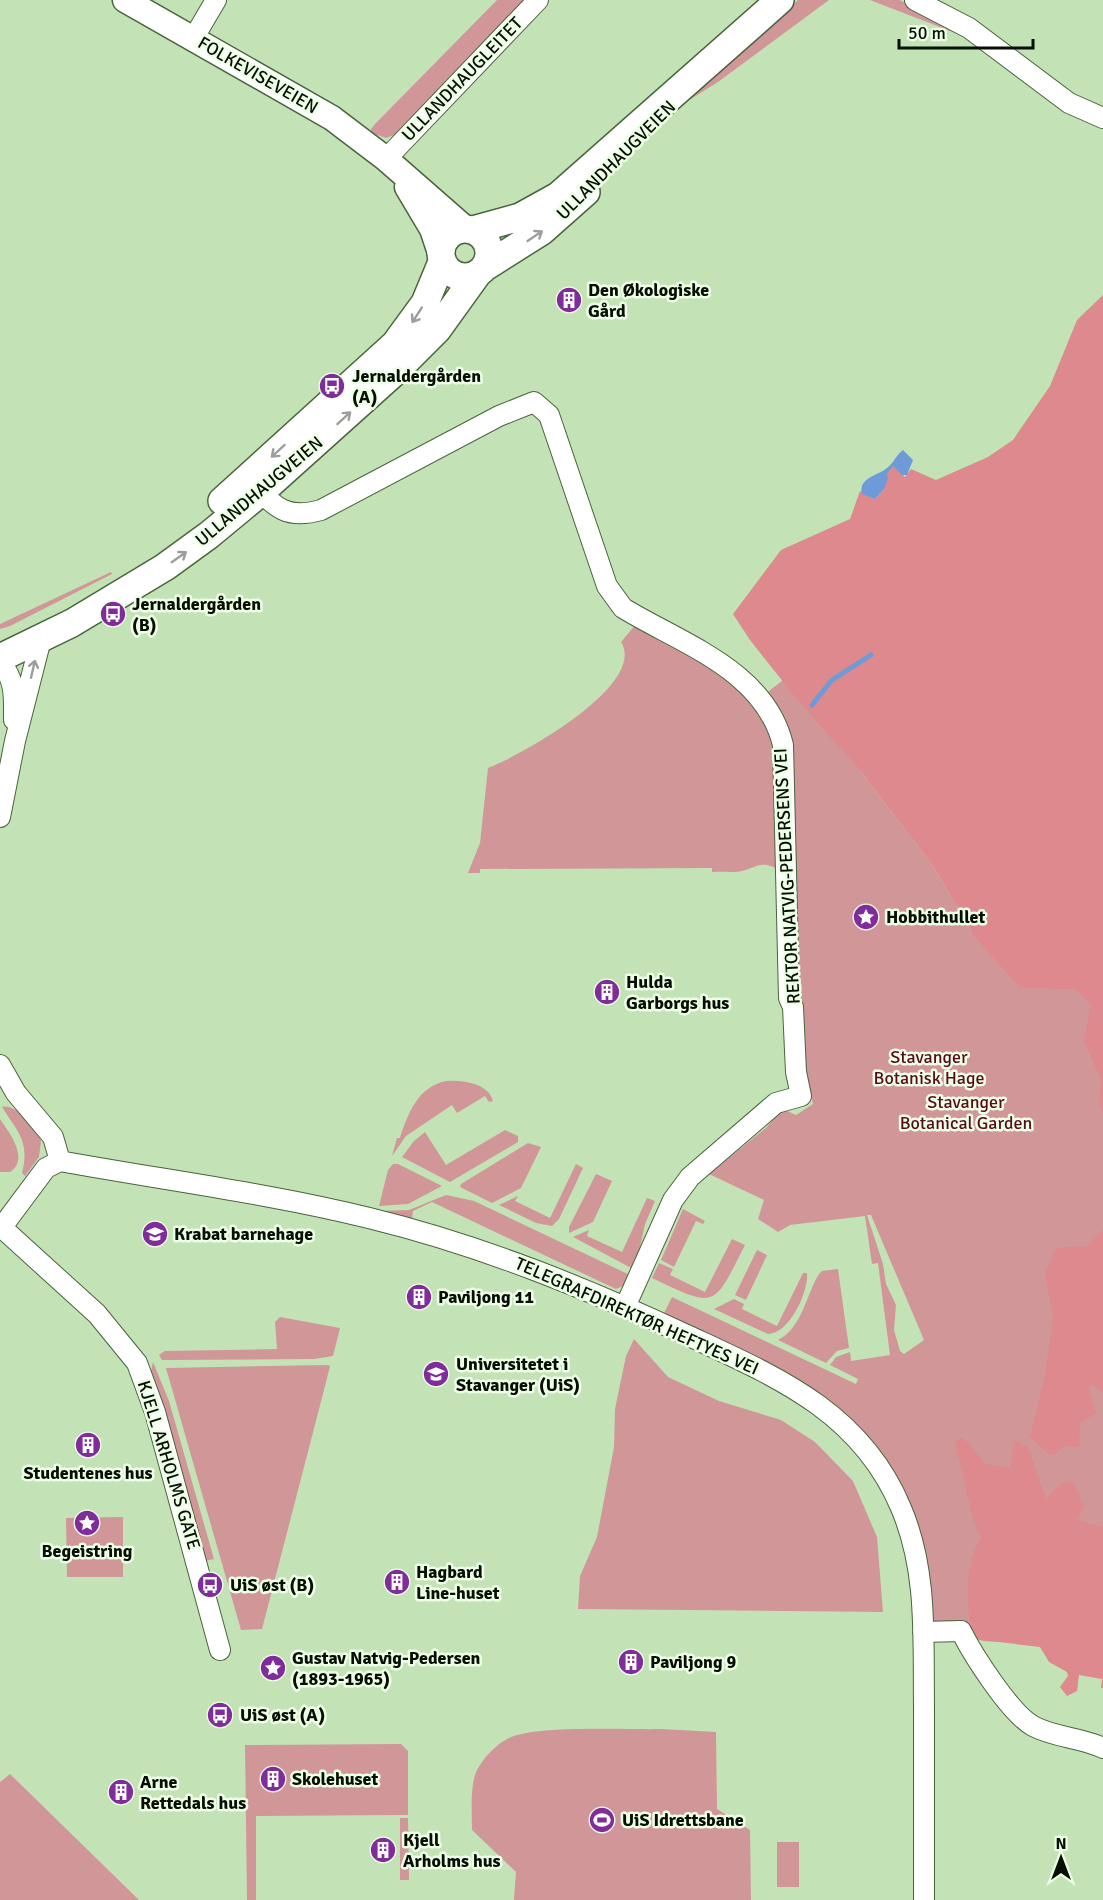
<svg xmlns="http://www.w3.org/2000/svg" width="1103" height="1900" font-family="Signika,sans-serif">
<style>
.green{fill:#d19698;fill-rule:evenodd}
.forest{fill:#dd898d}
.water{fill:#6e9bd8}
.lines{fill:none;stroke-linecap:round;stroke-linejoin:round}
.stream{stroke:#6e9bd8;stroke-width:5}
.minor-casing{stroke:#48643c;stroke-width:22}
.tertiary-casing{stroke:#48643c;stroke-width:27}
.secondary-casing{stroke:#48643c;stroke-width:30}
.minor{stroke:#fff;stroke-width:20}
.tertiary{stroke:#fff;stroke-width:24}
.secondary{stroke:#fff;stroke-width:27}
.oneway{stroke:#9b9f9a}
.labels{text-anchor:middle;dominant-baseline:central;stroke-width:5;stroke-linejoin:round;paint-order:stroke}
.street-label{font-size:18px;fill:#060f02;stroke:#eeffe8}
.poi-label{font-size:18px;font-weight:bold;fill:#060f02;stroke:#eeffe8;text-anchor:start}
.park-label{font-size:18px;fill:#570b1a;stroke:#eeffe8}
</style>
<rect width="100%" height="100%" fill="#c3e3b6"/>
<path class="green" d="M497 0H528L397 134 386 138 372 133 371 129 375 124Z
M798 0H829L718 82 678 107Z
M870 0H900L965 36 958 34Z
M111 572 112 574 10 626 0 629V624Z
M637 623 764 695 783 680 862 773 933 866 972 933 1103 973V1647L983 1641 934 1623C926 1598 930 1568 923 1542 884 1404 780 1371 663 1315L672 1297 856 1384 858 1379 830 1365 836 1357 850 1352 851 1361 890 1355 878 1263 872 1264 865 1216 790 1225 778 1232 758 1219 764 1200 709 1174 766 1128 778 1113 787 1111 796 1115 813 1104 807 1078 801 1002 797 996 779 870C761 860 758 867 742 871 734 873 722 871 712 872V868L480 869V873H468L480 843 488 768C520 756 648 685 621 642ZM867 1215H871L924 1340 904 1354 900 1351 894 1330 896 1305 886 1284 883 1264Z
M446 1081C463 1080 488 1083 493 1101L489 1102 485 1096 457 1113 452 1105 406 1136 392 1156 397 1138H400C408 1113 418 1087 446 1081Z
M2 1107C16 1103 36 1128 41 1141L39 1157 25 1176 22 1173C30 1142 18 1132 2 1107Z
M0 1119C9 1132 30 1159 10 1172H0Z
M505 1130 518 1136V1142L450 1182 402 1157 414 1141 425 1132 446 1165Z
M528 1143 541 1147 521 1188 492 1203 460 1187 461 1184Z
M393 1164H398L442 1186 408 1204 379 1206 388 1170Z
M576 1164 583 1168 559 1219 552 1226 536 1223 499 1205 518 1196 515 1201 550 1218Z
M596 1174 612 1181 593 1222 569 1233V1227Z
M446 1195 474 1201 632 1276 627 1284 616 1289 432 1202 413 1211 412 1219 378 1211 409 1210Z
M647 1198 655 1201 645 1224 635 1270 573 1237 589 1230 587 1236 622 1252Z
M683 1209 705 1221 703 1224 696 1221 674 1267 661 1260Z
M732 1239 745 1245C713 1308 717 1309 652 1278L659 1263 673 1269 670 1275 705 1292Z
M757 1250 767 1255 746 1300 735 1295Z
M838 1269 849 1348 837 1351 826 1363 778 1340C802 1328 806 1295 819 1274L822 1271Z
M803 1273H807C809 1292 789 1334 768 1334L714 1309 734 1299 744 1304 742 1309 777 1326Z
M280 1317 340 1328 333 1356 314 1359 162 1360 159 1355 165 1351 277 1349 275 1322Z
M634 1339 668 1377 719 1401 781 1420 815 1442 853 1481 877 1537 883 1612 578 1609 580 1576 597 1537 614 1447 615 1409 626 1356Z
M153 1362 169 1401 214 1559 205 1561 150 1376Z
M328 1365 330 1366 325 1386 262 1629 241 1630 166 1368Z
M123 1517V1577H67L66 1518Z
M661 1729 716 1732 717 1809 750 1830 751 1900H514L516 1872 472 1830C472 1812 470 1792 475 1775 480 1761 496 1744 509 1738 536 1725 627 1730 661 1729Z
M401 1744 408 1751V1815L256 1816V1900H247L245 1745Z
M10 1774 139 1900H0V1782Z
M400 1818H408L409 1880H400Z
M777 1842H799V1887H777Z"/>
<path class="forest" d="M1103 295V1113L1099 1104 1101 1079 1084 1041 1091 1004 1075 989 1020 988 972 933 933 866 862 773 792 693 750 640 733 614 781 550 850 519 860 491 875 499 884 489 886 474 893 466 905 477 911 469 936 480 988 457 1013 440 1050 386 1077 320Z
M1103 1230V1392L1091 1384 1089 1390 1096 1413 1080 1423 1079 1447 1064 1446 1054 1455 1046 1452 1030 1437 1045 1376 1053 1317 1045 1274 1056 1248 1087 1246Z
M961 1438 969 1443 985 1464 1010 1468 1014 1440 1028 1447 1046 1499 1060 1484 1073 1481 1084 1507 1076 1520 1103 1527V1688H1101L1102 1679 1079 1675 1077 1691 1067 1696 1060 1687 1068 1676 1067 1672 1049 1662 1040 1647 973 1639C966 1609 964 1564 981 1538L973 1519 955 1443Z"/>
<path class="water" d="M903 450 913 460 907 475H902L893 466 887 474 888 479 884 489 875 499 862 494C858 478 877 476 887 468 894 463 896 455 903 450Z"/>
<g class="lines">
<path class="stream" d="M812 705 832 680 871 655"/>
<g class="minor-casing">
<path id="minor" d="M915 0 969 28 1069 103 1103 118
M193 39 216 0
M386 159 538 0
M252 482C275 507 285 520 321 510L499 416 534 402 549 415 607 586 623 608C682 644 765 670 783 745L789 998 793 1007 796 1072 801 1096 776 1103 690 1177 673 1200 625 1307
M0 662C16 680 14 698 14 720
M0 817 15 741 41 639
M0 1065 16 1093 53 1137 60 1161C163 1180 268 1193 369 1218 480 1245 586 1288 689 1336 777 1377 861 1412 901 1508 928 1571 923 1639 924 1706 924 1771 924 1835 924 1900
M0 1226 97 1314 137 1363 155 1412 220 1650
M2 1227 46 1168 60 1161
M923 1632 961 1631C973 1655 1010 1713 1033 1726 1055 1738 1081 1737 1103 1748"/>
</g>
<g class="tertiary-casing">
<path id="tertiary" d="M125 0 332 118 386 159 466 229
M407 187 432 229 440 253"/>
</g>
<g class="secondary-casing">
<path id="secondary" d="M441 253a24 24 0 1 1 48 0a24 24 0 1 1-48 0Z
M473 230 520 217 558 196 780 0
M485 267 542 231 586 192
M222 501 395 344 425 303 442 262
M0 658 72 623 165 567 209 535 261 492 398 369 437 330 478 273"/>
</g>
<use href="#minor" class="minor"/>
<use href="#tertiary" class="tertiary"/>
<use href="#secondary" class="secondary"/>
</g>
<defs><path id="oneway-shaft" d="M-6 0H5M1.5-3L5.5 0L1.5 3" fill="none" stroke-width="1.6" stroke-linecap="round" stroke-linejoin="round" transform="scale(1.5)"/></defs>
<g class="oneway">
<use href="#oneway-shaft" transform="translate(535 236) rotate(-34)"/>
<use href="#oneway-shaft" transform="translate(417 315) rotate(123)"/>
<use href="#oneway-shaft" transform="translate(344 418) rotate(-42)"/>
<use href="#oneway-shaft" transform="translate(278 451) rotate(138)"/>
<use href="#oneway-shaft" transform="translate(179 557) rotate(-35)"/>
<use href="#oneway-shaft" transform="translate(33 669) rotate(-77)"/>
</g>
<defs>
<g id="building-disc" transform="scale(1.35)"><circle r="9.5" fill="#802c9b" stroke="#eeffe8"/><path d="M-4-6H4V6H1V3H-1V6H-4ZM-2.5-4.3h1.7v1.8h-1.7ZM.8-4.3h1.7v1.8H.8ZM-2.5-1h1.7V.8h-1.7ZM.8-1h1.7V.8H.8Z" fill="#fff"/></g>
<g id="bus-disc" transform="scale(1.35)"><circle r="9.5" fill="#802c9b" stroke="#eeffe8"/><path d="M-5-6H5V4H4V6H2V4H-2V6H-4V4H-5ZM-3.5-4V0h7V-4ZM-3.5 1.2v1.5H-2V1.2ZM2 1.2v1.5H3.5V1.2Z" fill="#fff"/></g>
<g id="sight-disc" transform="scale(1.35)"><circle r="9.5" fill="#802c9b" stroke="#eeffe8"/><path d="M0-6L1.8-2.2L6-1.7L2.9 1.2L3.7 5.4L0 3.3L-3.7 5.4L-2.9 1.2L-6-1.7L-1.8-2.2Z" fill="#fff"/></g>
<g id="school-disc" transform="scale(1.35)"><circle r="9.5" fill="#802c9b" stroke="#eeffe8"/><path d="M0-5L7-2L0 1L-7-2ZM-4 1L0 2.5L4 1V4Q0 6-4 4Z" fill="#fff"/></g>
<g id="university-disc" transform="scale(1.35)"><circle r="9.5" fill="#802c9b" stroke="#eeffe8"/><path d="M0-5L7-2L0 1L-7-2ZM-4 1L0 2.5L4 1V4Q0 6-4 4Z" fill="#fff"/></g>
<g id="stadium-disc" transform="scale(1.35)"><circle r="9.5" fill="#802c9b" stroke="#eeffe8"/><path d="M0-5a6.5 5 0 1 0 0 10a6.5 5 0 1 0 0-10ZM-3.5-1.8h7v3.6h-7Z" fill="#fff"/></g>
</defs>
<g fill-rule="evenodd">
<use href="#building-disc" x="569" y="300"/>
<use href="#bus-disc" x="332" y="386"/>
<use href="#bus-disc" x="113" y="614"/>
<use href="#sight-disc" x="866" y="917"/>
<use href="#building-disc" x="607" y="992"/>
<use href="#school-disc" x="155" y="1234"/>
<use href="#building-disc" x="419" y="1297"/>
<use href="#university-disc" x="436" y="1374"/>
<use href="#building-disc" x="88" y="1445"/>
<use href="#sight-disc" x="87" y="1523"/>
<use href="#building-disc" x="397" y="1582"/>
<use href="#bus-disc" x="210" y="1585"/>
<use href="#building-disc" x="631" y="1662"/>
<use href="#sight-disc" x="273" y="1668"/>
<use href="#bus-disc" x="220" y="1715"/>
<use href="#building-disc" x="273" y="1779"/>
<use href="#building-disc" x="121" y="1792"/>
<use href="#stadium-disc" x="602" y="1820"/>
<use href="#building-disc" x="383" y="1850"/>
</g>
<g class="labels">
<g class="street-label">
<text transform="translate(258 75) rotate(30)">FOLKEVISEVEIEN</text>
<text transform="translate(462 79) rotate(-46)">ULLANDHAUGLEITET</text>
<text transform="translate(616 160) rotate(-45)">ULLANDHAUGVEIEN</text>
<text transform="translate(259 491) rotate(-40)">ULLANDHAUGVEIEN</text>
<text transform="translate(787 876) rotate(-93)">REKTOR NATVIG-PEDERSENS VEI</text>
<text transform="translate(637 1316) rotate(24)">TELEGRAFDIREKTØR HEFTYES VEI</text>
<text transform="translate(169 1465) rotate(73)">KJELL ARHOLMS GATE</text>
</g>
<g class="poi-label">
<text x="588" y="290">Den Økologiske<tspan x="588" dy="21">Gård</tspan></text>
<text x="352" y="376">Jernaldergården<tspan x="352" dy="21">(A)</tspan></text>
<text x="132" y="604">Jernaldergården<tspan x="132" dy="21">(B)</tspan></text>
<text x="886" y="917">Hobbithullet</text>
<text x="626" y="982">Hulda<tspan x="626" dy="21">Garborgs hus</tspan></text>
<text x="174" y="1234">Krabat barnehage</text>
<text x="438" y="1297">Paviljong 11</text>
<text x="456" y="1364">Universitetet i<tspan x="456" dy="21">Stavanger (UiS)</tspan></text>
<text x="88" y="1473" text-anchor="middle">Studentenes hus</text>
<text x="87" y="1551" text-anchor="middle">Begeistring</text>
<text x="416" y="1572">Hagbard<tspan x="416" dy="21">Line-huset</tspan></text>
<text x="230" y="1585">UiS øst (B)</text>
<text x="292" y="1658">Gustav Natvig-Pedersen<tspan x="292" dy="21">(1893-1965)</tspan></text>
<text x="650" y="1662">Paviljong 9</text>
<text x="240" y="1715">UiS øst (A)</text>
<text x="292" y="1779">Skolehuset</text>
<text x="140" y="1782">Arne<tspan x="140" dy="21">Rettedals hus</tspan></text>
<text x="622" y="1820">UiS Idrettsbane</text>
<text x="403" y="1840">Kjell<tspan x="403" dy="21">Arholms hus</tspan></text>
</g>
<g class="park-label">
<text x="929" y="1057">Stavanger<tspan x="929" dy="21">Botanisk Hage</tspan></text>
<text x="966" y="1102">Stavanger<tspan x="966" dy="21">Botanical Garden</tspan></text>
</g>
</g>
<g transform="translate(1061 1858)" stroke="#eeffe8" stroke-width="4.5" paint-order="stroke">
<path d="M0-4.5L10 22L0 15L-10 22Z" fill="#060f02"/>
<text y="-9" font-size="16" font-weight="bold" text-anchor="middle" fill="#060f02">N</text>
</g>
<path d="M899 39v9h134v-9" fill="none" stroke="#060f02" stroke-width="3"/>
<text x="908" y="39" font-size="18" fill="#060f02" stroke="#eeffe8" stroke-width="4.5" paint-order="stroke">50 m</text>
</svg>
